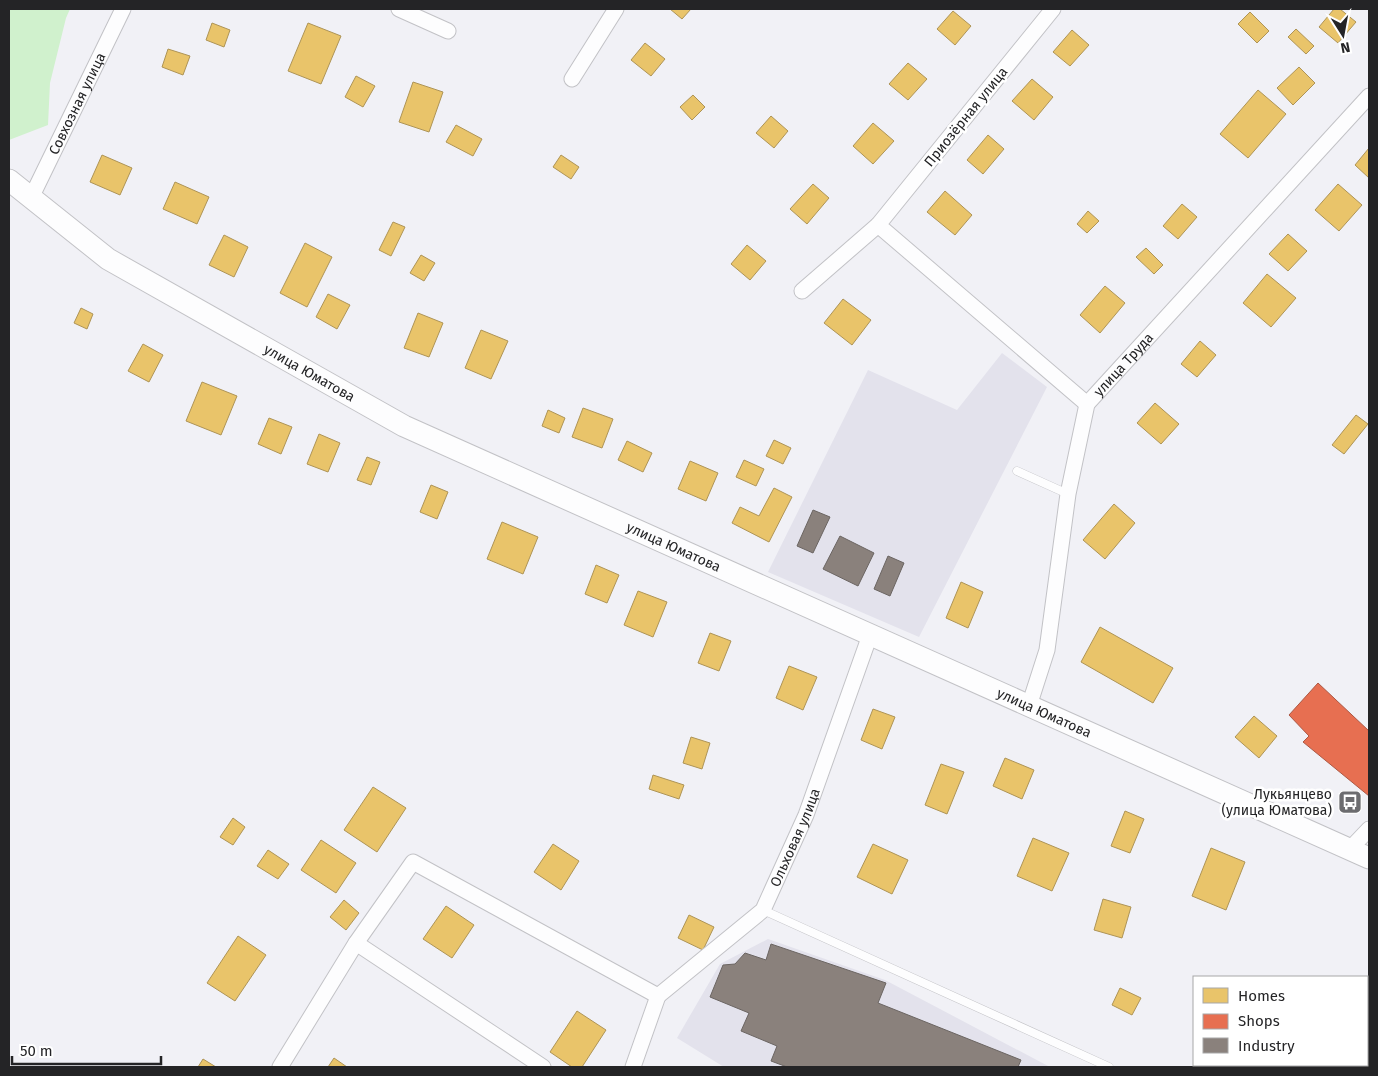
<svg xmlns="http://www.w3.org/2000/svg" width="1378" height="1076" font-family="'Fira Sans',sans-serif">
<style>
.built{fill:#e3e2ec}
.green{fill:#d0f1cd}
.homes{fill:#e9c46a;stroke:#ae9456}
.shops{fill:#e76f51;stroke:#ac5844}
.industry{fill:#8a817c;stroke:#6b6562}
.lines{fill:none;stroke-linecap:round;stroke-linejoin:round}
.service-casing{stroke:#c2c2c6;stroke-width:9}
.minor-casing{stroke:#c2c2c6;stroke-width:17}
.secondary-casing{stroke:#c2c2c6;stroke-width:23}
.service{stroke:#fdfdfe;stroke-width:8}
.minor{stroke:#fdfdfe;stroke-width:15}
.secondary{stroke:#fdfdfe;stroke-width:21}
.labels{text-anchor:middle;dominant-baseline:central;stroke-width:5;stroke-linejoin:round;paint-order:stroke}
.street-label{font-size:14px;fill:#242426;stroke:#fff}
.poi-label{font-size:14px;fill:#242426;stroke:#fff;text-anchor:end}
</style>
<rect width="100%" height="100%" fill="#f1f1f6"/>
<path class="built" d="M1002 353 1047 387 919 637 768 572 868 370 957 410Z
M768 939 885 980 1050 1067H724L677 1038 720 964Z"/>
<path class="green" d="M9 9H70L66 18 50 83 48 125 9 140Z"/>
<path class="homes" d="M670 9H691L682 19Z
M1334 9H1340L1356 22 1338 43 1319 27Z
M953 11 971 26 955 45 937 29Z
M1250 12 1269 31 1257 43 1238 24Z
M212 23 230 30 224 47 206 40Z
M308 23 341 36 321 84 288 71Z
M1296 29 1314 46 1306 54 1288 37Z
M1072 30 1089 45 1070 66 1053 52Z
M645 43 665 59 651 76 631 60Z
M168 49 190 56 183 75 162 67Z
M908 63 927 79 908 100 889 84Z
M1299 67 1315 83 1293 105 1277 88Z
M356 76 375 86 363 107 345 97Z
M1032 79 1053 97 1034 120 1012 101Z
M413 82 443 92 429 132 399 122Z
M1258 90 1286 114 1248 158 1220 134Z
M693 95 705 107 692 120 680 107Z
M771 116 788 131 774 148 756 133Z
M873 123 894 141 873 164 853 146Z
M456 125 482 139 473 156 446 142Z
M988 135 1004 149 983 174 967 160Z
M1369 148V178L1355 165Z
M102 155 132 168 120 195 90 182Z
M561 155 579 167 571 179 553 167Z
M175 182 209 197 197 224 163 209Z
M813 184 829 198 807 224 790 209Z
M1338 184 1362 205 1339 231 1315 210Z
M945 191 972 215 955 235 927 212Z
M1182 204 1197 217 1178 239 1163 226Z
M1088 211 1099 221 1087 233 1077 224Z
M393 222 405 227 391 256 379 250Z
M1288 234 1307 251 1288 271 1269 254Z
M224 235 248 247 234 277 209 265Z
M305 243 332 257 307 307 280 293Z
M747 245 766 261 750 280 731 264Z
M1146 248 1163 265 1154 274 1136 257Z
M421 255 435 263 424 281 410 273Z
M1267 274 1296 298 1271 327 1243 303Z
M1105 286 1125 303 1100 333 1080 315Z
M328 294 350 305 337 329 316 317Z
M843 299 871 320 852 345 824 323Z
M81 308 93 314 87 329 74 323Z
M418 313 443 323 429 357 404 348Z
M481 330 508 341 491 379 465 368Z
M1200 341 1216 355 1197 377 1181 364Z
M143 344 163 355 149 382 128 371Z
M202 382 237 396 221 435 186 421Z
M1155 403 1179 424 1161 444 1137 423Z
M583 408 613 419 602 448 572 437Z
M548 410 565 418 559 433 542 426Z
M1356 415 1368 424 1344 454 1332 445Z
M269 418 292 427 281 454 258 444Z
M319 434 340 443 328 472 307 464Z
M774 440 791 448 783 464 766 456Z
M627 441 652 453 643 472 618 460Z
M367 457 380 462 371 485 357 480Z
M744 460 764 469 756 486 736 477Z
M690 461 718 473 706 501 678 489Z
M431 485 448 492 437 519 420 512Z
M774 488 792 497 769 542 732 523 740 507 759 516Z
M1114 504 1135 523 1105 559 1083 540Z
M502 522 538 537 523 574 487 559Z
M596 565 619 575 607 603 585 594Z
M961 582 983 592 968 628 946 618Z
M638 591 667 602 653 637 624 625Z
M1100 627 1173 668 1153 703 1081 662Z
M710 633 731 641 719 671 698 663Z
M789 666 817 677 803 710 776 698Z
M873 709 895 717 882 749 861 740Z
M1254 716 1277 736 1259 758 1235 737Z
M691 737 710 743 702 769 683 763Z
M1005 758 1034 770 1022 799 993 786Z
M941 764 964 772 947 814 925 805Z
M653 775 684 785 679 799 649 789Z
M373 787 406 808 377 852 344 830Z
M1125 811 1144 819 1130 853 1111 846Z
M233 818 245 827 233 845 220 837Z
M1033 838 1069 853 1052 891 1017 876Z
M321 840 356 863 336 893 301 870Z
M553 844 579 861 561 890 534 872Z
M873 844 908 860 892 894 857 877Z
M1211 848 1245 862 1226 910 1192 896Z
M268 850 289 864 278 879 257 866Z
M1103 899 1131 907 1122 938 1094 930Z
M344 900 359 913 346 930 330 917Z
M446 906 474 925 452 958 423 939Z
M689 915 714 927 703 950 678 938Z
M238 936 266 955 235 1001 207 983Z
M1120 988 1141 998 1132 1015 1112 1005Z
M577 1011 606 1030 582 1067H572L550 1052Z
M334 1058 347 1067H328Z
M203 1059 216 1067H198Z"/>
<path class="shops" d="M1318 683 1369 731V796L1303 742 1309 736 1289 715Z"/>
<path class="industry" d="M813 510 830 517 813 553 797 546Z
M840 536 874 553 858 586 823 569Z
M888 556 904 563 890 596 874 589Z
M771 944 886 983 878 1003 1021 1060 1018 1067H787L771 1061 777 1046 741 1031 749 1013 710 997 723 965 735 964 745 953 766 960Z"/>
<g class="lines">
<g class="service-casing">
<path id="service" d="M1017 471 1068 494
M763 910 1109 1067"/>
</g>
<g class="minor-casing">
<g id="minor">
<path d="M399 9 448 31"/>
<path d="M1053 9 878 225 1087 404"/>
<path d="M572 79 616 9"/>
<path id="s1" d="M31 198 123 9"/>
<path d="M802 291 878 225"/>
<path id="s2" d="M1029 706 1047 650 1068 494 1087 404 1369 96"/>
<path d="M1350 849 1369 829"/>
<path d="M356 943 413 862 658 996"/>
<path id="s3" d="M658 996 763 910 806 815 870 635"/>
<path d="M280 1067 356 943 543 1067"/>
<path d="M633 1067 658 996"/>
</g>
</g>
<g class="secondary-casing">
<g id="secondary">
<path id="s4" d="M9 180 108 259 404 426 1369 858"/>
</g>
</g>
<use href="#service" class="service"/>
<use href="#minor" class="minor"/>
<use href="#secondary" class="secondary"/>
</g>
<defs>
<g id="bus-square" transform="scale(1.25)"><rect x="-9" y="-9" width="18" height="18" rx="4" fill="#6c6c6f" stroke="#fff"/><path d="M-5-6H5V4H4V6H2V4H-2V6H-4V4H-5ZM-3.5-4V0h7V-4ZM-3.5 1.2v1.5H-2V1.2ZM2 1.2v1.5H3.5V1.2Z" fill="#fff"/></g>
</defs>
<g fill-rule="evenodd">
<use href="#bus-square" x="1350" y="802"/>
</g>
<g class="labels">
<g class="street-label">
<text stroke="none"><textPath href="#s1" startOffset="105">Совхозная улица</textPath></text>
<text transform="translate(966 117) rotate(-51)">Приозёрная улица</text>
<text stroke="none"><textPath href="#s2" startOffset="362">улица Труда</textPath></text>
<text stroke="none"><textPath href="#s4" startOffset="358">улица Юматова</textPath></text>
<text stroke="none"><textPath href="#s4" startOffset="762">улица Юматова</textPath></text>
<text stroke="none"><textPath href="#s4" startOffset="1168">улица Юматова</textPath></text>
<text stroke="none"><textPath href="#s3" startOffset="215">Ольховая улица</textPath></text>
</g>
<g class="poi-label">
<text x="1332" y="794">Лукьянцево<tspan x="1332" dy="16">(улица Юматова)</tspan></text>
</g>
</g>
<rect width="1378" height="1076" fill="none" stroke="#242426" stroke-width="20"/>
<rect x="1193" y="976" width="175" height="90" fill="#ffffff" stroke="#a7a7a8"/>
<rect x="1203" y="988" width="25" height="15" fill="#e9c46a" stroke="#a7a7a8"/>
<text x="1238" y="1001" font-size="15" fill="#242426">Homes</text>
<rect x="1203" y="1014" width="25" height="15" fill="#e76f51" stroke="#a7a7a8"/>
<text x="1238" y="1026" font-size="15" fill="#242426">Shops</text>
<rect x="1203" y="1038" width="25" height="15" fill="#8a817c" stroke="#a7a7a8"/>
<text x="1238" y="1051" font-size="15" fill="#242426">Industry</text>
<g transform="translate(1343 35) rotate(169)" stroke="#ffffff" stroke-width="4" paint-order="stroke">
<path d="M0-4L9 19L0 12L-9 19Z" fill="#242426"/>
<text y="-8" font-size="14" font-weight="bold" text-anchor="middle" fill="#242426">N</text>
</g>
<path d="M12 1056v8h149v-8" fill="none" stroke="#242426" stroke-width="2.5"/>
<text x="20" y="1056" font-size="15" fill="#242426" stroke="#ffffff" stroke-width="4" paint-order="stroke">50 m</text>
</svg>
